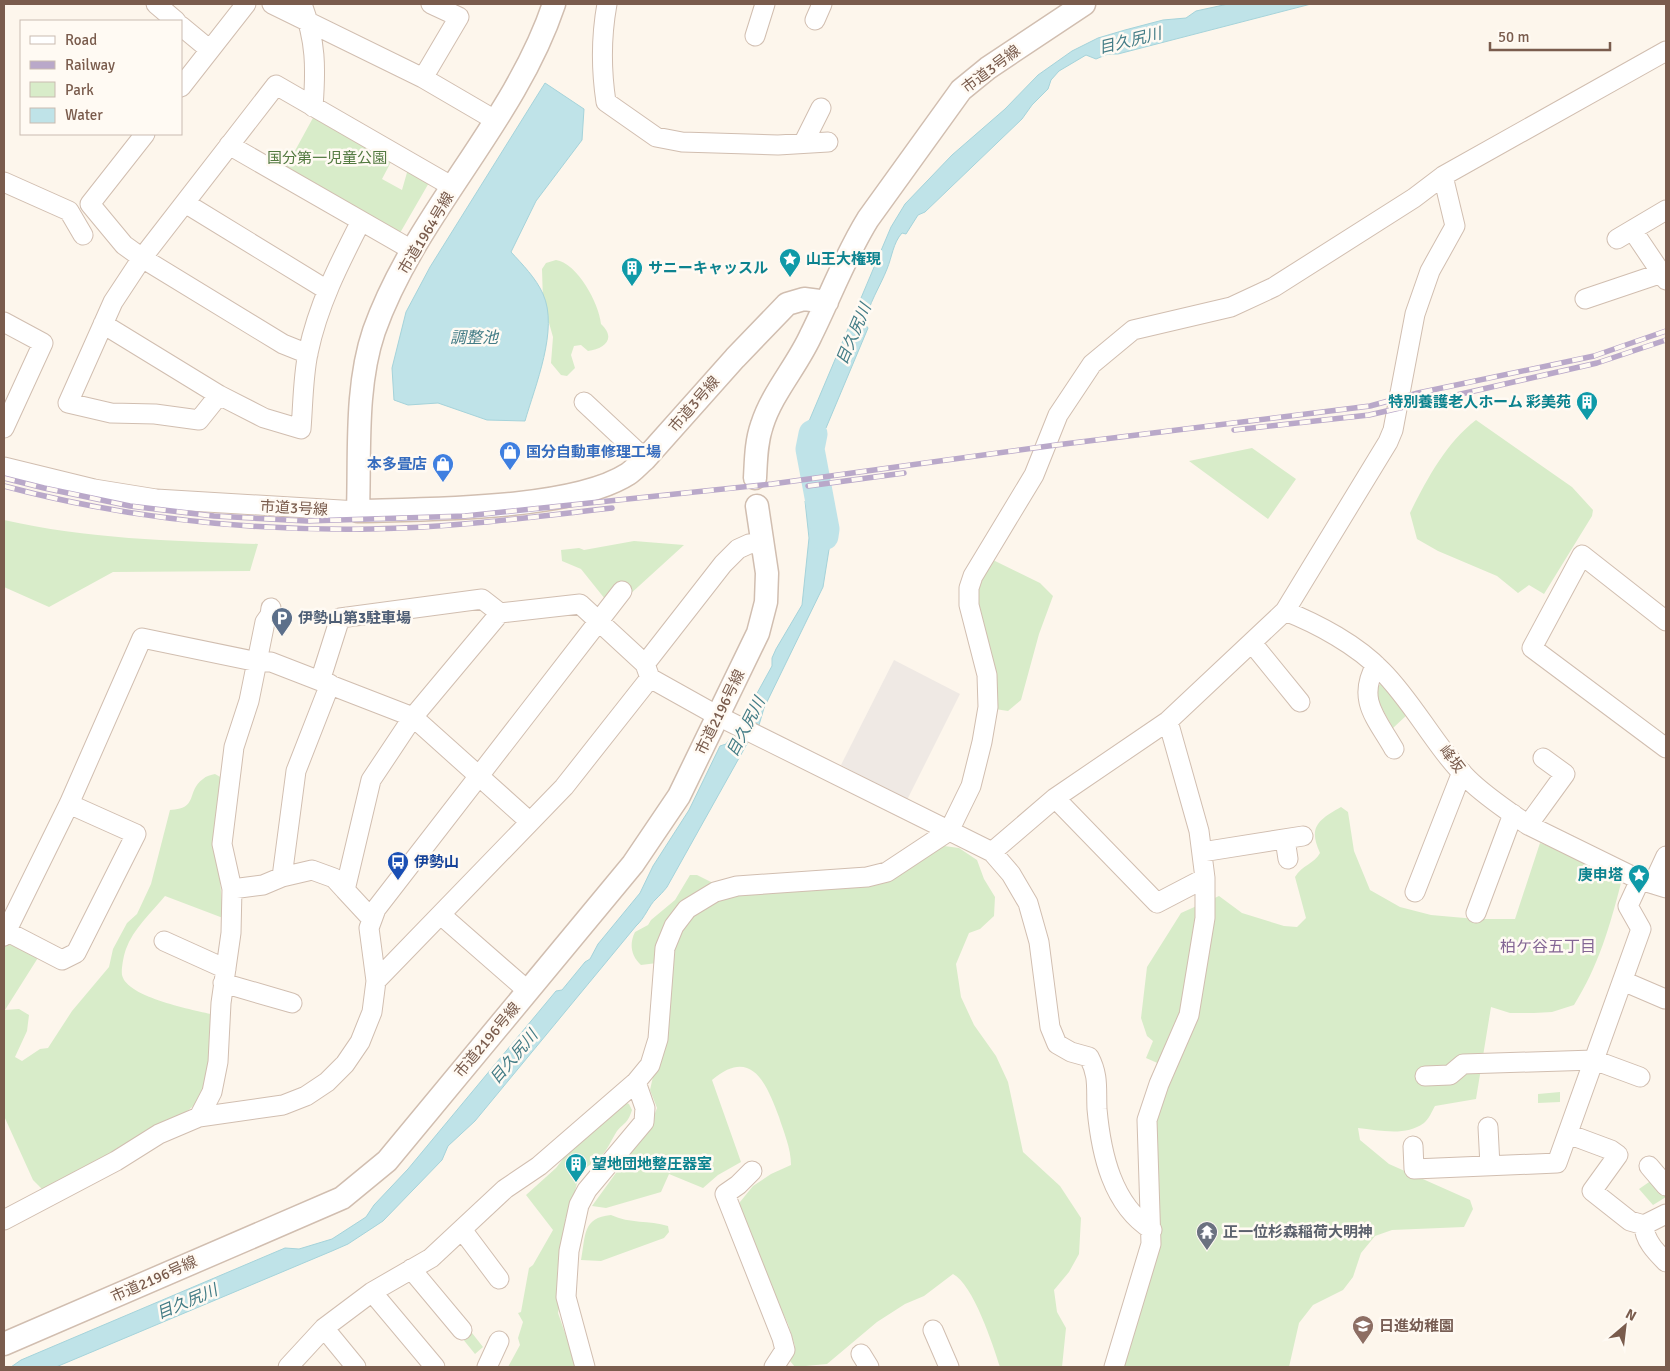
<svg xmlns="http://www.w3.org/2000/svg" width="1670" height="1371" font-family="Signika,'Noto Sans JP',sans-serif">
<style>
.industrial{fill:#efe9e4}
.green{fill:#d8ecc9}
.water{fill:#bfe3e8;stroke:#a5d3da}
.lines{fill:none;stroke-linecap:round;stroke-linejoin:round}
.river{stroke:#bfe3e8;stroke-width:29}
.minor-casing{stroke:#d1beb0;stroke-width:21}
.tertiary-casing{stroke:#d1beb0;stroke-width:25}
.minor{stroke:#fff;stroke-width:19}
.tertiary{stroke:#fff;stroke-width:22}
.rail-casing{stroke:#b9a8c9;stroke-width:5.5}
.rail{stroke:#fffaf3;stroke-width:4;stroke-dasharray:11;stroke-linecap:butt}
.labels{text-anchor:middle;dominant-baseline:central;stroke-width:5;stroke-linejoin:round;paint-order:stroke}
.street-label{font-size:15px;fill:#7a5c4d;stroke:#fffaf3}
.park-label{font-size:15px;fill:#537a41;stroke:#fffaf3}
.culture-label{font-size:15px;font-weight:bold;fill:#0d838f;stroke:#fffaf3;text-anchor:start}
.shop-label{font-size:15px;font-weight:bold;fill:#366cbe;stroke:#fffaf3;text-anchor:start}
.service-label{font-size:15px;font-weight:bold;fill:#4e5e75;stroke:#fffaf3;text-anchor:start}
.transit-label{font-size:15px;font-weight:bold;fill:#164399;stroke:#fffaf3;text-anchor:start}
.worship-label{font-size:15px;font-weight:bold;fill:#5b616d;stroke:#fffaf3;text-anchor:start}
.education-label{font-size:15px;font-weight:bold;fill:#785e54;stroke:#fffaf3;text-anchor:start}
.water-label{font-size:16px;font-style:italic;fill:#437c86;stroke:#fffaf3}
.neighbourhood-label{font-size:16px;fill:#846695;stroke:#fffaf3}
</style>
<rect width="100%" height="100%" fill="#fdf6ec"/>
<path class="industrial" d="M894 660 960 694 907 800 841 765Z"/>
<path class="green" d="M314 116 374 150 368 161 375 166 382 154 392 160 382 179 402 190 408 169 430 181 400 233 285 169Z
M556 260C577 263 599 303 601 324 617 339 604 349 588 351L581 345 574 346 571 355 575 368 567 376 561 375 551 363 553 337 543 302 542 269 546 263Z
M1476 420 1572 487 1593 510 1592 516 1544 594 1529 585 1518 593 1497 576 1438 551 1417 539 1410 513C1427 479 1446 443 1476 420Z
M1252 448 1296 479 1268 519 1189 461Z
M4 520C87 539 172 541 258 544L250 571 113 572 49 607 4 587Z
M634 541 684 545 628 596 605 599 581 569 562 561 561 550 579 548 584 550Z
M993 560 1040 583 1053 596 1039 634 1021 700 1008 711 995 709 976 591Z
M1382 683 1408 714 1393 728 1378 701 1377 687Z
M215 774 222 778 218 853 223 918 165 896C152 912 133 929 126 949 124 954 121 969 122 975 127 998 195 1010 215 1015 213 1044 214 1072 200 1098 187 1122 72 1174 42 1189L33 1180 4 1116V947L9 936 41 953 5 1010 19 1009 29 1015 27 1031 15 1057 22 1061 40 1049 48 1048 72 1011 109 967 113 949 127 923 137 914 151 884 170 810C199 809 186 791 203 779 206 776 211 775 215 774Z
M1341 807 1348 812 1354 851 1370 890 1400 907 1431 915 1476 919H1515L1540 843 1561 850 1621 883C1610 926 1598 967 1574 1005L1552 1012 1534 1013H1510L1491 1007 1476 1099 1435 1106C1432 1111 1429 1119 1424 1123 1405 1137 1379 1130 1358 1128L1360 1140 1389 1164 1470 1200 1473 1209 1464 1227 1392 1230 1375 1236 1361 1253 1353 1277 1343 1290 1313 1305 1299 1323 1289 1367H1118L1150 1257 1152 1131 1162 1065 1146 1058 1153 1041 1147 1036 1141 1018 1147 967 1181 913 1219 896 1242 913 1284 926 1297 927 1306 918 1295 877C1302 865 1314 864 1320 853 1308 827 1318 820 1341 807Z
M937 845 959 848 977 860 984 879 995 897 994 916 980 929 969 933 956 964 961 997 974 1025 996 1056 1008 1082 1023 1152 1060 1186 1081 1218 1079 1254 1069 1272 1054 1290 1057 1312 1066 1328 1062 1367H1000C993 1345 973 1284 953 1274L924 1296 905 1304 877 1322 827 1364 795 1367 790 1361 795 1346 788 1324 767 1279 758 1252 739 1216 740 1202 753 1186 771 1174 791 1165C791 1148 784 1133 779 1117 766 1082 751 1047 712 1080L741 1162 718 1175 703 1188 669 1174 661 1192 606 1208 592 1206 650 1126 657 1108 650 1090 656 1063 670 949 692 912 734 891 811 885 870 886 898 874Z
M690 875H697L713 883 657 963 641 965C631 956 629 944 635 932L648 925 651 920 675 900Z
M1560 1092V1102L1538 1103V1094Z
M623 1101 629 1104 632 1110C628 1123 625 1122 617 1131 611 1140 608 1150 600 1157 595 1163 586 1166 582 1172 573 1187 575 1206 565 1219L569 1226 568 1233 561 1241 562 1258 558 1265 557 1278 561 1297 558 1313 577 1367H508L520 1345 518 1338 523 1322 518 1313 521 1312 529 1268 533 1265 553 1230 526 1195 556 1168 566 1155Z
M1652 1180 1666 1197 1653 1205 1639 1189Z
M611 1215C630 1224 649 1220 668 1226L669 1232 664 1238 601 1261 581 1260C586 1235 582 1218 611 1215Z
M468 1333H472L483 1347 475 1354 462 1338Z"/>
<path class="water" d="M1228 4H1311L1118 54H1108L1096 59 1086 55 1059 71 1051 80 1048 89 1032 105 1022 119 925 212 918 215 906 234 902 233C893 243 892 257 887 269 880 287 868 304 865 324L868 328 826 428H822C809 445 822 456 823 473L804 475 802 449 804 433 891 227 905 204 952 155 1005 109 1038 75 1072 51 1098 38 1125 30 1163 20 1186 18 1196 11Z
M545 83 584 109 582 140 536 201 511 252C522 264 536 278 543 294 559 329 535 386 525 421L487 420 438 403 408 405 394 400 392 368 406 312 430 267Z
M829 496 831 537 823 587 764 708 759 725 744 717 772 666V658L776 649 802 605 809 538 805 501Z
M733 734 748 742 667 887C663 892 660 895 656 899 649 905 645 918 636 926L475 1121 448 1146 442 1160 383 1221 348 1244 332 1251 56 1367H11L21 1360 285 1248 299 1249 332 1239 366 1217 374 1205 408 1169 556 991 562 990 585 962 590 959 598 944 640 893 653 866 689 810 720 746 726 744Z"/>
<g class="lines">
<path class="river" d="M813 434 810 449 825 529 824 536"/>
<g class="minor-casing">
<path id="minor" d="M156 4 176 21
M272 4 423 78 495 120
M302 4C316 41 316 68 313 107
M607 4C601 37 601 69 606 102L656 137 682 142 778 145 828 142
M815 20 822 4
M181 26 210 50
M755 36 765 4
M423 78 459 17 431 4
M181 87 246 4
M145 134 90 204 124 245 142 258 283 344 308 354
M804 142 821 108
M229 145 412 250
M4 182 69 211 83 235
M185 203 327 290
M1633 231 1666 280
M1617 239 1666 210
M1585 299 1662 273
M4 322 43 343 4 428
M103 324 219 395 264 418 301 429C303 404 303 377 308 353 318 305 339 264 361 221
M219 395 199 420 155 414 111 413 68 403 113 302 142 258 276 85 453 187
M584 402 645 459
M4 467 94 489 156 499 358 511
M1285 611C1318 624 1357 645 1382 671 1414 703 1435 747 1468 779 1485 796 1508 811 1528 825L1640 880 1666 888
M1666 621 1582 555 1532 648 1666 748
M1252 643 1300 702
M645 664 723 564 738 549 749 544 762 543
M1376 665C1356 700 1377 719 1394 749
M320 681 340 618 482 599 500 613
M1055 798 1157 903 1205 878
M1528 825 1565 774 1543 758
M1285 839 1288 859
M992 852 1055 798 1168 721 1285 611 1388 442 1393 430 1415 314 1430 271 1455 226 1443 176
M1202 852 1303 836
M282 877 296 771 330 684
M1653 884 1666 856
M232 889 263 885 282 877 312 870 334 878 345 890
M1415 892 1462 772
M1476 913 1513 814
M441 915 528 991
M371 918 345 890 371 780 413 717 500 613 580 604 645 664 650 678 718 716 992 852 1011 874 1028 903 1039 942 1050 1027 1057 1044 1071 1052 1089 1057C1099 1076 1096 1088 1097 1109 1101 1153 1112 1205 1152 1230
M4 930 62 960 76 953 136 834 69 804
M4 936 69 804 142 638 258 662H271L413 717 529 821
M164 941 226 969
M376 981 564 787 650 678
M1623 981 1665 999
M223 983 292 1003
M1425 1076 1450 1075 1463 1064 1594 1060 1640 1077
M199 1117 212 1092 218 1062 221 1003 231 933 232 889 222 844 234 747 249 701 265 622 270 615 271 608
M1488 1127 1490 1166
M1568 1134 1611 1150 1618 1155 1592 1191 1630 1221 1644 1225C1644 1240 1656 1252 1666 1262
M1413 1146 1414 1169 1557 1163 1641 929 1628 906 1640 880
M1649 1166 1666 1186
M752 1171 738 1185 725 1194 782 1338 785 1350 774 1367
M4 1220 116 1161 159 1134 199 1117 283 1105 306 1096 327 1082 345 1064 360 1042 372 1012 376 981 369 928 376 909 622 591
M1644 1225 1666 1214
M463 1231 499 1279
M411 1269 462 1330
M372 1292 435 1367
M324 1328 356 1367
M933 1330 949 1367
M861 1354 869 1367
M288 1367 324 1328 372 1292 431 1258 505 1189 539 1166 636 1082 650 1065 658 1039 665 948 674 926 687 909 715 892 737 886 867 877 887 872 949 831 971 786 982 742 988 707 987 675 969 605V588L973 576 1034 475 1058 415 1092 364 1133 330 1231 307 1274 287 1414 198 1443 176 1666 51
M487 1367 499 1341
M585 1367 566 1297 569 1251 579 1205 587 1190 644 1122 645 1108 636 1082
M1114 1367 1151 1244 1147 1120 1159 1084 1189 1015 1205 918V878L1199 831 1168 721"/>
</g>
<g class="tertiary-casing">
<path id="tertiary" d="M554 4C514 123 416 213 374 331 355 387 360 453 358 511 426 509 572 510 628 474 634 470 639 464 645 459L735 358 787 304 804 299 827 302
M755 478C756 460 756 442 762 425 772 393 797 366 811 335 830 297 845 256 868 219L961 90 988 68 1084 4
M4 1344 342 1198 387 1161 633 864 679 796 758 633 766 602 767 573 757 506"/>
</g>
<use href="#minor" class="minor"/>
<use href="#tertiary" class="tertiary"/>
<g class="rail-casing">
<path id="rail" d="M1234 430 1369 415 1597 363 1666 340
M4 478 44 488 130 506 214 516 307 521 465 516 772 484 1056 445 1370 406 1418 393 1594 356 1666 331
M4 486C124 518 247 531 371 529 451 528 532 517 612 508
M808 486 904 473"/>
</g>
<use href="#rail" class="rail"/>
</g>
<defs>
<g id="sight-pin" transform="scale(1.125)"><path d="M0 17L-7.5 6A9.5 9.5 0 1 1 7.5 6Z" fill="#0f9aa8" stroke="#fffaf3"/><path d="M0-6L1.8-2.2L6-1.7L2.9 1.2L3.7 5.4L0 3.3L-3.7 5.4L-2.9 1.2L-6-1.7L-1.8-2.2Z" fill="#fff"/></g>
<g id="building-pin" transform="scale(1.125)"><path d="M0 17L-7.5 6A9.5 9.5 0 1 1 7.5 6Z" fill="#0f9aa8" stroke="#fffaf3"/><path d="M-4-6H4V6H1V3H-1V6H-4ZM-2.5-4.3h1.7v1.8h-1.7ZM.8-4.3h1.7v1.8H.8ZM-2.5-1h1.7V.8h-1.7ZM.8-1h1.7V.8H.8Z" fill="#fff"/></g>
<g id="shop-pin" transform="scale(1.125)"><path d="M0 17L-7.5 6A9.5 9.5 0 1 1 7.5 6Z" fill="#3f7fe0" stroke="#fffaf3"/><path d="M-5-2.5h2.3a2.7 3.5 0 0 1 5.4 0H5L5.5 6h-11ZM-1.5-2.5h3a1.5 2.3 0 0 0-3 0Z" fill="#fff"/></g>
<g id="parking-pin" transform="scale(1.125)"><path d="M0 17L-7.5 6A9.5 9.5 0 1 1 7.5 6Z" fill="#5c6f8a" stroke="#fffaf3"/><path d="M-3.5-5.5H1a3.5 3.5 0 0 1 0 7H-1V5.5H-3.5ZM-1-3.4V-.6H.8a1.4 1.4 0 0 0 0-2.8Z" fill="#fff"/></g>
<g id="bus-pin" transform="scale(1.125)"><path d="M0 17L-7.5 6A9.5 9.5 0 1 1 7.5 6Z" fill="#1a4fb4" stroke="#fffaf3"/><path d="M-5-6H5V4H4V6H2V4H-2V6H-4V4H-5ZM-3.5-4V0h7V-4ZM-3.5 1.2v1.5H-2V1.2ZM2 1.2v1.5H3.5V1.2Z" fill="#fff"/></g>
<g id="temple-pin" transform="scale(1.125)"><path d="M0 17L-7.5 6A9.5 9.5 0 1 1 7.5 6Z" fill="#6b7280" stroke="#fffaf3"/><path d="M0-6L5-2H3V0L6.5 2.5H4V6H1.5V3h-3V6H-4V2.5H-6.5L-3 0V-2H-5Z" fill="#fff"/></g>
<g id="school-pin" transform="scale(1.125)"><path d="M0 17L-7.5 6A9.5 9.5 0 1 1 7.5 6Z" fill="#8d6e63" stroke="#fffaf3"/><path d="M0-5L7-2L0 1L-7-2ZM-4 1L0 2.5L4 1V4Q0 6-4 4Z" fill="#fff"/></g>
</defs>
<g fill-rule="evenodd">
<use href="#sight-pin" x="790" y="259"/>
<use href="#building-pin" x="632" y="268"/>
<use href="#building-pin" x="1587" y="402"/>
<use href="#shop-pin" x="510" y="452"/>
<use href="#shop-pin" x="443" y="464"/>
<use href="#parking-pin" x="282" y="618"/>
<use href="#bus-pin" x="398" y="862"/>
<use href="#sight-pin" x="1639" y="875"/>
<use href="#building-pin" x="576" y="1164"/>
<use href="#temple-pin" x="1207" y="1232"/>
<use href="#school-pin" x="1363" y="1326"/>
</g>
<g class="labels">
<g class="street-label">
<text transform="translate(991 69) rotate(-37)">市道3号線</text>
<text transform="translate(426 233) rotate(-59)">市道1964号線</text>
<text transform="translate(694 404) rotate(-49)">市道3号線</text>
<text transform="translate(294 508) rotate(3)">市道3号線</text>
<text transform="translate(720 712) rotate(-64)">市道2196号線</text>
<text transform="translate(1452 759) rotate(52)">峰坂</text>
<text transform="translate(487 1040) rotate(-50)">市道2196号線</text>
<text transform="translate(154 1279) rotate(-24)">市道2196号線</text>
</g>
<g class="park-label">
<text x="327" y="158">国分第一児童公園</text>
</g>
<g class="culture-label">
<text x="806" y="259">山王大権現</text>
<text x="648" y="268">サニーキャッスル</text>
<text x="1571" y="402" text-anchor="end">特別養護老人ホーム 彩美苑</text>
<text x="1623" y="875" text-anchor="end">庚申塔</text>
<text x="592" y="1164">望地団地整圧器室</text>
</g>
<g class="shop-label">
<text x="526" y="452">国分自動車修理工場</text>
<text x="427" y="464" text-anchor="end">本多畳店</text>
</g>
<g class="service-label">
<text x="298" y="618">伊勢山第3駐車場</text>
</g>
<g class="transit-label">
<text x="414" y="862">伊勢山</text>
</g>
<g class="worship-label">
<text x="1223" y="1232">正一位杉森稲荷大明神</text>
</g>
<g class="education-label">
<text x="1379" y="1326">日進幼稚園</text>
</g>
<g class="water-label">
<text transform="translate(1130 41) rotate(-14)">目久尻川</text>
<text transform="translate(854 334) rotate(-67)">目久尻川</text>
<text x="474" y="338">調整池</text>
<text transform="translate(746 727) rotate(-63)">目久尻川</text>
<text transform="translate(514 1057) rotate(-50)">目久尻川</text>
<text transform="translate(187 1302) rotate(-23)">目久尻川</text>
</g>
<g class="neighbourhood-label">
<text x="1548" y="947">柏ケ谷五丁目</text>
</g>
</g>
<rect width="1670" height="1371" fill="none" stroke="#7a5c4d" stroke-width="10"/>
<rect x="20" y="20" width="162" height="115" fill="#fffaf3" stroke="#cabbb1"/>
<rect x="30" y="36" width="25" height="8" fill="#ffffff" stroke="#cabbb1"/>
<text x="65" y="45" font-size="15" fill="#7a5c4d">Road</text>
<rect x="30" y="61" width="25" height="8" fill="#b9a8c9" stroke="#cabbb1"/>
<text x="65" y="70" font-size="15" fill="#7a5c4d">Railway</text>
<rect x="30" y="82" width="25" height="15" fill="#d8ecc9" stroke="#cabbb1"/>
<text x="65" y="95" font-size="15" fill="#7a5c4d">Park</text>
<rect x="30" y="108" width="25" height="15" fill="#bfe3e8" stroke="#cabbb1"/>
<text x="65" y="120" font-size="15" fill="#7a5c4d">Water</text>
<g transform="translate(1625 1326) rotate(28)" stroke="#fffaf3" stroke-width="4" paint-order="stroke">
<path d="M0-4L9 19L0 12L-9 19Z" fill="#7a5c4d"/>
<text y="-8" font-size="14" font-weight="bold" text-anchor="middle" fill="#7a5c4d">N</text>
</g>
<path d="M1490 42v8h120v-8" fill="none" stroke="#7a5c4d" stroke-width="2.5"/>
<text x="1498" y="42" font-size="15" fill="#7a5c4d" stroke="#fffaf3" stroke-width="4" paint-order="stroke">50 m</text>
</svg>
